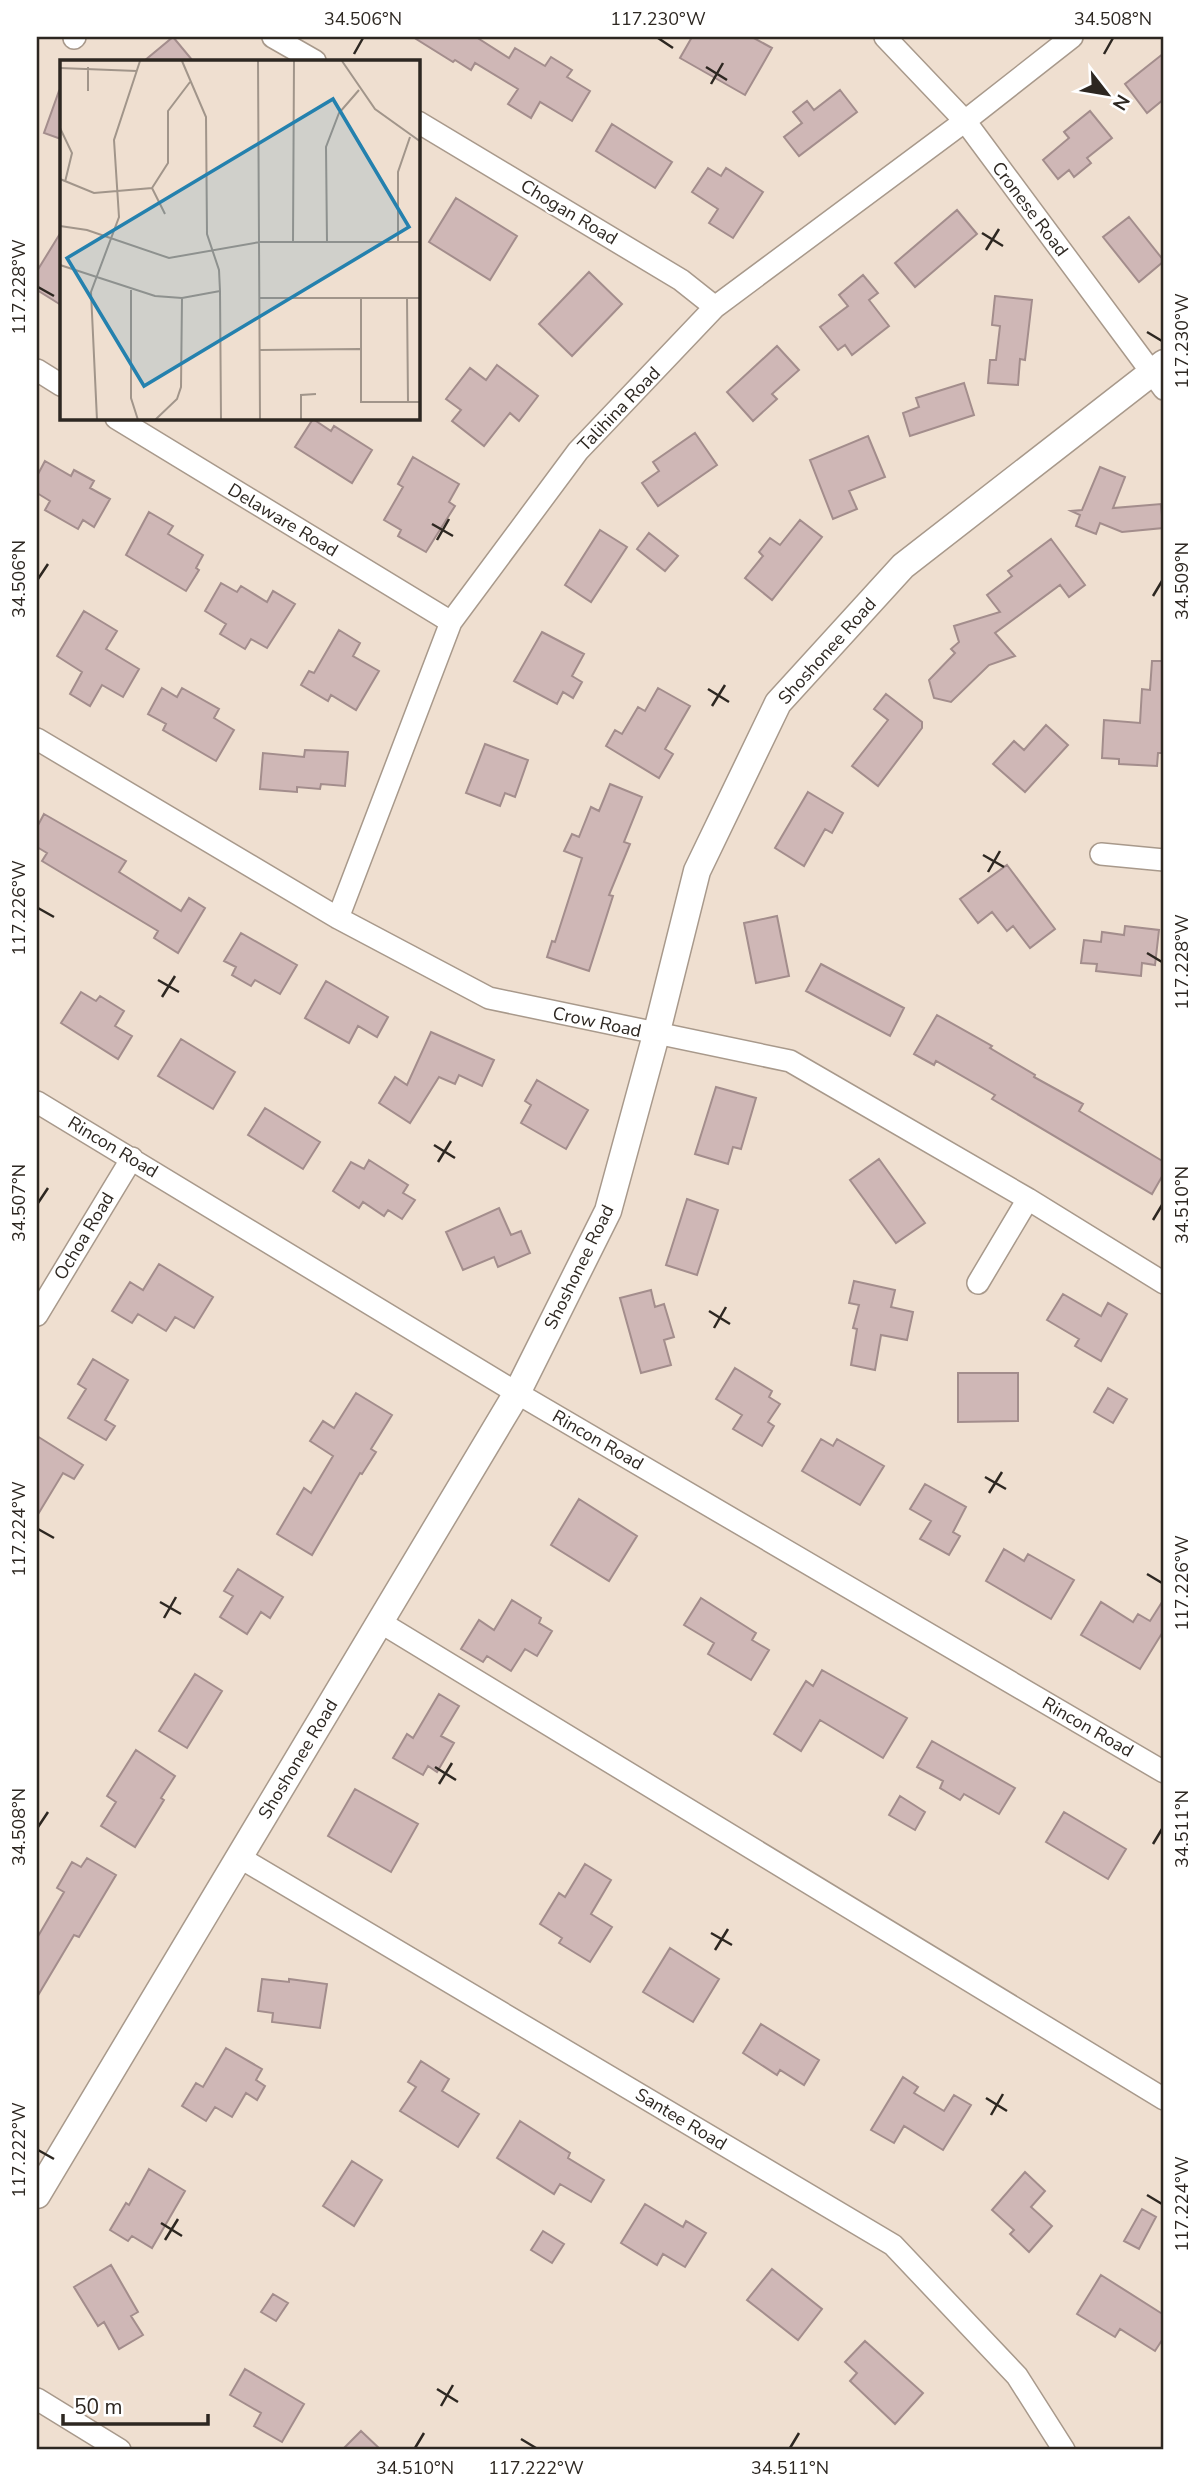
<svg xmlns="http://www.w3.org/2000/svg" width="1201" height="2487" font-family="'Nunito Sans',sans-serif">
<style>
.building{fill:#cfb7b6;stroke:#a38d8c;stroke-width:2}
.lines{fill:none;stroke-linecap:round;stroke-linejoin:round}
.minor-casing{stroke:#a8998b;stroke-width:24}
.tertiary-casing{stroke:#a8998b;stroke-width:29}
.minor{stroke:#fff;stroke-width:21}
.tertiary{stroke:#fff;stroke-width:26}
.ticks{fill:none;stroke:#2d2721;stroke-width:2.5}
.labels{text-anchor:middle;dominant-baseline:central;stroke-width:5;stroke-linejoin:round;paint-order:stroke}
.street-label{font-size:18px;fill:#2d2721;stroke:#fff}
.inset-road{fill:none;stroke:#a1958a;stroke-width:2}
.view{fill:#2481ae;fill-opacity:0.15;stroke:#2481ae;stroke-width:3.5}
.inset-edge{fill:none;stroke:#2d2721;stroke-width:3.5}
.neatline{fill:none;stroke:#2d2721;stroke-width:2.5}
.ticks-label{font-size:18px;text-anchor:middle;fill:#2d2721}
</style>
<rect width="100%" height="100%" fill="#efdfd0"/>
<path class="building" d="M173 37 193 61H144Z
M413 37H476L509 58 515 48 545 66 551 57 572 70 567 77 590 91 572 121 540 102 531 118 508 104 518 89 475 63 471 70 455 60 453 62Z
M692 37H752L772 48 745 95 680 58Z
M1164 53V99L1147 113 1125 84Z
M840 90 857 112 799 156 784 137 802 123 793 112 807 101 814 110Z
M59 91 61 92V139L44 133Z
M1090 111 1112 138 1087 158 1091 163 1074 177 1069 170 1058 179 1043 160 1069 138 1064 132Z
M612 124 672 162 655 188 596 151Z
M708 168 721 176 726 168 763 192 733 238 709 223 718 209 692 192Z
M456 198 517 236 490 280 429 242Z
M957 210 977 234 915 287 895 263Z
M1129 217 1164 261 1139 282 1103 237Z
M61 232V305L37 290V271Z
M589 272 622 304 572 356 539 324Z
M863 275 878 293 869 300 889 326 852 355 845 345 838 350 820 327 848 306 839 295Z
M995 296 1032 300 1025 360 1020 359 1018 385 988 383 990 360H996L1000 326 992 325Z
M777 346 799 370 772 394 777 399 753 421 727 392Z
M497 365 538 396 519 421 510 413 484 446 452 421 461 410 446 399 470 368 486 380Z
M964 383 974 415 910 436 903 413 919 407 916 398Z
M313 419 331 431 334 426 372 450 352 483 295 447Z
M695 433 717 465 658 506 642 483 659 471 653 462Z
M868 436 885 477 849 491 857 509 833 519 810 460Z
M413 457 459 484 449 502 455 506 426 552 398 536 401 530 384 520 403 487 398 484Z
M45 461 71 476 74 470 94 481 90 488 110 499 94 527 83 520 78 529 45 510 50 501 37 493V476Z
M1100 467 1125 477 1113 508 1161 504 1163 528 1122 532 1100 523 1096 534 1076 526 1080 515 1071 511 1082 510Z
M149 512 173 526 168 534 203 555 196 568 199 570 186 591 126 555Z
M800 520 822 537 772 600 745 578 763 556 759 552 770 538 780 545Z
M600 530 627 547 591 602 565 585Z
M649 533 678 556 665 571 637 549Z
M1051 539 1085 585 1069 597 1060 585 995 633 1015 656 989 665 951 702 934 698 929 680 955 653 951 649 959 642 954 626 1000 612 987 595 1012 576 1008 571Z
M221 583 237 592 241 586 267 602 273 591 295 604 267 648 251 639 245 649 220 634 226 624 205 611Z
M84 611 117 631 106 649 139 669 123 697 102 685 90 706 70 694 82 672 57 656Z
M339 630 360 643 353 656 379 671 356 710 331 695 328 701 301 685 309 671 314 673Z
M542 632 584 654 572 676 582 682 573 698 563 692 557 704 514 681Z
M1152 661H1164V753H1158L1157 766 1119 764V759L1102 758 1104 720 1140 723 1142 689 1150 690Z
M162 688 177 697 182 688 219 709 214 718 234 730 216 761 163 730 166 724 148 714Z
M658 688 690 706 665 749 673 754 659 778 606 746 615 730 622 734 638 707 645 711Z
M886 694 922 722V728L878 786 852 766 888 720 874 709Z
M1046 725 1068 745 1025 792 993 764 1014 741 1024 750Z
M485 744 528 760 515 797 505 793 500 806 466 793Z
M305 750 348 752 345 786 321 784 320 789 297 787V792L260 789 263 753 304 757Z
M610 784 642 797 624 842 630 844 609 895 613 896 589 971 547 957 552 941 555 942 582 858 564 851 572 834 579 837 591 807 599 811Z
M808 792 843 813 832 833 825 829 804 866 775 848Z
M44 814 126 861 119 872 181 911 189 898 205 908 178 953 154 938 158 931 42 861 47 853 37 847V827Z
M1007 865 1055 929 1030 948 1013 926 1007 931 992 912 978 923 960 899Z
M777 916 789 976 756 983 744 923Z
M1125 926 1159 930 1155 965 1142 963 1141 976 1096 971 1097 964 1081 963 1084 940 1101 942 1102 932 1124 935Z
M241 933 297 965 280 994 255 980 251 986 232 975 236 967 224 961Z
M821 964 904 1008 890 1036 806 991Z
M326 981 388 1017 377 1037 358 1026 349 1043 305 1018Z
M81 992 96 1001 100 996 124 1011 115 1026 132 1036 118 1059 61 1023Z
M937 1015 992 1046 990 1048 1035 1075 1034 1077 1083 1104 1079 1111 1164 1162V1173L1152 1194 992 1099 995 1095 936 1061 934 1065 914 1054Z
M431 1032 494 1060 482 1086 459 1075 455 1084 439 1077 410 1123 379 1103 395 1077 407 1085Z
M181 1039 235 1072 213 1109 158 1076Z
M537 1080 588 1110 566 1149 521 1123 531 1105 525 1101Z
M716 1087 756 1098 741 1149 733 1147 728 1164 695 1154Z
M265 1108 320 1142 303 1169 248 1135Z
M879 1159 925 1223 896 1243 850 1180Z
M369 1160 408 1185 403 1193 415 1200 402 1219 388 1210 384 1216 363 1202 359 1208 333 1191 351 1162 364 1169Z
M687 1199 718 1210 697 1275 666 1265Z
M499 1208 511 1235 521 1231 530 1253 498 1267 494 1257 463 1270 446 1232Z
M159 1264 213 1297 194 1328 175 1317 166 1331 138 1314 132 1323 112 1311 130 1282 143 1290Z
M854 1281 895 1290 891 1307 913 1312 907 1340 881 1335 875 1370 851 1365 857 1329 853 1328 859 1305 849 1303Z
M651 1290 655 1307 664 1304 674 1337 664 1340 671 1365 641 1373 620 1298Z
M1063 1294 1101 1316 1108 1303 1127 1314 1101 1361 1075 1346 1079 1339 1047 1320Z
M93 1359 128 1380 105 1420 115 1426 106 1440 68 1418 86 1389 78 1384Z
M735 1368 772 1391 769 1397 780 1404 768 1422 774 1426 762 1446 733 1429 742 1415 716 1399Z
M958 1373H1018V1421L958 1422Z
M1108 1388 1127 1399 1113 1423 1094 1412Z
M356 1393 392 1415 371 1449 376 1452 362 1474 360 1473 312 1555 277 1534 304 1488 311 1493 333 1456 310 1441 323 1421 334 1428Z
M37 1436 83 1465 74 1479 63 1473 37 1516Z
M821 1439 833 1446 837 1439 884 1466 860 1505 802 1471Z
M925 1484 966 1507 953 1532 960 1536 949 1555 920 1539 931 1521 910 1509Z
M579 1499 637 1536 609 1581 551 1545Z
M1004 1549 1024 1561 1028 1554 1074 1580 1051 1619 986 1581Z
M238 1569 283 1597 270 1618 261 1612 247 1634 220 1617 233 1596 224 1591Z
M701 1598 756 1633 752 1640 769 1650 751 1680 708 1654 714 1643 684 1625Z
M1164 1599V1630L1140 1669 1081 1635 1101 1602 1133 1622 1138 1614 1150 1621Z
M512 1600 541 1618 539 1623 552 1631 537 1656 525 1649 511 1671 487 1656 483 1662 461 1649 479 1620 494 1630Z
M822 1670 907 1718 883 1758 820 1720 801 1751 774 1734 806 1681 813 1686Z
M195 1674 222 1691 187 1748 159 1731Z
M439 1694 459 1706 441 1736 454 1743 437 1772 428 1766 423 1775 393 1758 407 1734 413 1738Z
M932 1741 1015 1788 999 1814 964 1794 960 1800 940 1788 943 1781 917 1767Z
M136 1750 175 1776 161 1798 164 1800 135 1847 101 1826 116 1802 107 1796Z
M355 1789 418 1824 391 1872 328 1836Z
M900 1796 925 1812 915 1830 889 1815Z
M1064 1812 1126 1849 1108 1879 1046 1842Z
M87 1858 116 1875 79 1937 74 1935 37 1997V1938L64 1892 57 1888 72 1862 81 1867Z
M585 1864 611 1880 591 1914 612 1927 590 1962 559 1943 562 1938 540 1924 559 1893 565 1897Z
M670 1948 719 1979 693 2022 643 1992Z
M262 1979 289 1982V1979L327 1984 320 2028 272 2022 273 2013 258 2011Z
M761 2024 819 2060 804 2085 780 2070 777 2075 743 2053Z
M226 2048 262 2069 256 2080 265 2086 257 2100 246 2093 232 2117 215 2107 206 2121 182 2106 196 2083 203 2087Z
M421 2061 449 2079 442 2091 479 2114 458 2147 400 2111 416 2087 408 2082Z
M903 2077 918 2087 914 2093 944 2111 954 2095 971 2105 943 2150 904 2126 894 2143 871 2130Z
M520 2121 570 2153 568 2158 604 2180 591 2202 560 2184 554 2194 497 2158Z
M352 2161 382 2180 354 2226 323 2206Z
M149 2169 185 2191 152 2248 132 2236 128 2241 110 2230 126 2203 129 2205Z
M1025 2172 1045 2191 1031 2207 1052 2226 1029 2252 1010 2234 1014 2230 992 2210Z
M645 2204 683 2227 686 2221 706 2233 685 2267 663 2254 657 2265 621 2243Z
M1142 2209 1156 2217 1139 2249 1124 2241Z
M543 2231 564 2244 552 2263 531 2250Z
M111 2265 138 2312 131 2316 143 2335 119 2349 104 2322 98 2326 74 2287Z
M772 2269 822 2309 798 2340 747 2300Z
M1101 2275 1164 2315V2337L1155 2351 1120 2329 1115 2337 1077 2314Z
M273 2294 288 2303 276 2321 261 2312Z
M865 2341 923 2393 895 2424 850 2381 857 2373 845 2362Z
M245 2369 304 2404 282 2442 254 2426 261 2413 230 2395Z
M361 2431 381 2450H342Z"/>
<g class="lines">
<g class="minor-casing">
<path id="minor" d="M273 37 315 61
M885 37 965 121 1164 389
M74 38 75 37
M418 122 681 280 715 307
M37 370 61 385
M116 418 451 622
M37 739 338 918 489 998 790 1061 1028 1199 1164 1283
M1101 854 1164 860
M338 918 451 622 578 451 715 307 965 121 1072 37
M37 1102 517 1393 1164 1772
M978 1283 1028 1199
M37 1315 132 1158
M380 1622 1164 2099
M239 1857 893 2245 1017 2376 1064 2450
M37 2399 120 2450"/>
</g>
<g class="tertiary-casing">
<path id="tertiary" d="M37 2195 517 1393 608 1211 656 1035 697 871 778 703 903 566 1164 363"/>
</g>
<use href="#minor" class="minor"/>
<use href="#tertiary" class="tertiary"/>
</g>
<path class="ticks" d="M658 38 673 48M354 54 363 38M1104 54 1113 38M706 67 727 80M711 84 723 63M982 233 1003 246M986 250 999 229M38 287 54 296M1147 332 1162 341M432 524 453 536M437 540 449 519M38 579 48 564M1153 596 1162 581M708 689 729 702M712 706 725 685M983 855 1004 867M988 872 1000 851M38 908 54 917M1147 953 1162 962M158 980 179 992M162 997 175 976M434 1145 455 1158M438 1162 451 1141M38 1203 48 1188M1153 1220 1162 1205M709 1311 730 1324M714 1328 726 1307M985 1477 1006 1489M989 1493 1002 1472M38 1529 54 1538M1147 1574 1162 1583M160 1602 181 1614M164 1618 176 1597M435 1767 456 1780M439 1784 452 1763M38 1827 48 1812M1153 1844 1162 1829M711 1933 732 1945M715 1950 728 1929M986 2098 1007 2111M991 2115 1003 2094M38 2150 54 2159M1147 2195 1162 2204M161 2223 182 2236M165 2240 178 2219M437 2389 458 2402M441 2406 453 2385M521 2439 536 2448M415 2448 424 2433M790 2448 799 2433"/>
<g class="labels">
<g class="street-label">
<text transform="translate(1030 209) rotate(53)">Cronese Road</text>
<text transform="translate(569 212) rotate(31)">Chogan Road</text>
<text transform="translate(619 409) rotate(-46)">Talihina Road</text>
<text transform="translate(283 520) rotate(31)">Delaware Road</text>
<text transform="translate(827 651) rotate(-48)">Shoshonee Road</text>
<text transform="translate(597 1022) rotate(12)">Crow Road</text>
<text transform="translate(113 1147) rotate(31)">Rincon Road</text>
<text transform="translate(84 1236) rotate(-59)">Ochoa Road</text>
<text transform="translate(579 1267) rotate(-64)">Shoshonee Road</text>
<text transform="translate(598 1440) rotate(30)">Rincon Road</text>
<text transform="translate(1088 1727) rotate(30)">Rincon Road</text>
<text transform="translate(298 1759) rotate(-59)">Shoshonee Road</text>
<text transform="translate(681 2119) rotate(31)">Santee Road</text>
</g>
</g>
<g transform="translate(60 60)">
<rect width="360" height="360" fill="#efdfd0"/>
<path class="inset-road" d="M122 1 146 57 147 174 159 210 160 231 161 360M198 1 200 360M282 1 315 49 361 82M0 8 77 11M28 31V7M0 68 12 93 5 122M0 119 34 133 92 128 108 103V51L130 22M92 128 105 154M0 166 27 170 109 198 200 182H361M233 182 234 1M267 182 266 87 279 53 299 30M338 182V112L350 77M0 205 95 236 122 238 160 231M71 230V338L78 360M199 238H361M347 238 348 342M301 239V342H361M200 290 300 289M37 360 31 232 59 157 54 80 80 1M95 360 117 339 121 327 122 238M241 360V335L256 334"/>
<path class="view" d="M273 39 349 167 84 326 7 198Z"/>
<rect width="360" height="360" class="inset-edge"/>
</g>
<rect width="1201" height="2487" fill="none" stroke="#ffffff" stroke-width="77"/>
<g transform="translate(1107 94) rotate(121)" stroke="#ffffff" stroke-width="5" paint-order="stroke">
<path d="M0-5L12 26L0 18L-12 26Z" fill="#2d2721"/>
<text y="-10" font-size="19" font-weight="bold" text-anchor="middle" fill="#2d2721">N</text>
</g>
<path d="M63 2414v10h145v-10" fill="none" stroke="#2d2721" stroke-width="3.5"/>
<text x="74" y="2414" font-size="21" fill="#2d2721" stroke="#ffffff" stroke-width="5" paint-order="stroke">50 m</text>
<rect x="38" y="38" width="1124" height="2410" class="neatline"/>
<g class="ticks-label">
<text x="363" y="25">34.506°N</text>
<text x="658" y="25">117.230°W</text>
<text x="1113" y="25">34.508°N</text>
<text transform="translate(19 287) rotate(-90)" y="6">117.228°W</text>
<text transform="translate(1182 341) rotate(-90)" y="6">117.230°W</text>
<text transform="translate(19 579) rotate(-90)" y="6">34.506°N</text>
<text transform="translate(1182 581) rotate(-90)" y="6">34.509°N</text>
<text transform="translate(19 908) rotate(-90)" y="6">117.226°W</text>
<text transform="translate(1182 962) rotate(-90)" y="6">117.228°W</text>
<text transform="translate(19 1203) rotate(-90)" y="6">34.507°N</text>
<text transform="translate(1182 1205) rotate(-90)" y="6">34.510°N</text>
<text transform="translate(19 1529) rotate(-90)" y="6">117.224°W</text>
<text transform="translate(1182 1583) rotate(-90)" y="6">117.226°W</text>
<text transform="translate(19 1827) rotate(-90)" y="6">34.508°N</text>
<text transform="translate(1182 1829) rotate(-90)" y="6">34.511°N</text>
<text transform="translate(19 2150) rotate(-90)" y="6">117.222°W</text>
<text transform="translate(1182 2204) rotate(-90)" y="6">117.224°W</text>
<text x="415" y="2474">34.510°N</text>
<text x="536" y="2474">117.222°W</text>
<text x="790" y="2474">34.511°N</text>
</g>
</svg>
